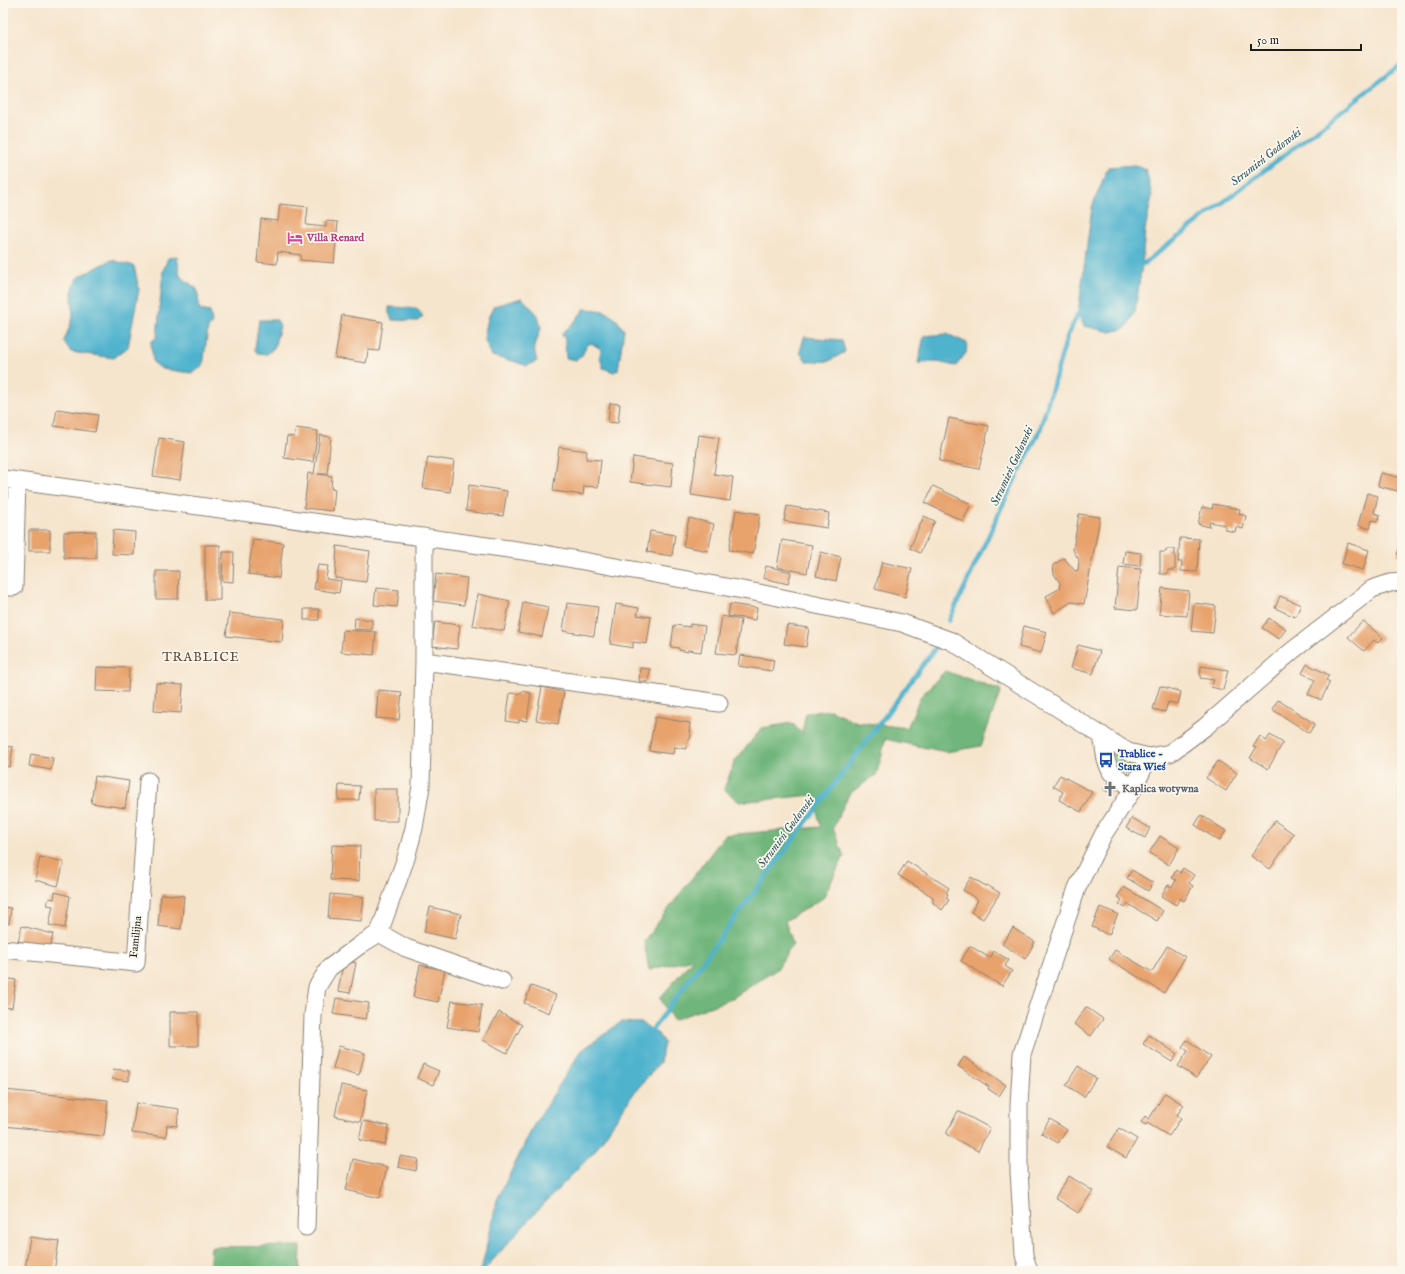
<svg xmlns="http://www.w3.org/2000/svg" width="1405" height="1274" font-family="'IM FELL English',serif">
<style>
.green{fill:#8bd592;stroke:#547857}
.forest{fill:#70b67c;stroke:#46694c}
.water{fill:#4fb3ce;stroke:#366875}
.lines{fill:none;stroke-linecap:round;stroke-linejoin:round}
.stream{stroke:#4fb3ce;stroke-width:4.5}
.building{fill:#e8a36d}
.minor-casing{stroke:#898074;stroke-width:19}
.minor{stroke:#fff;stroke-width:17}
.labels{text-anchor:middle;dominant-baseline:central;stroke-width:3.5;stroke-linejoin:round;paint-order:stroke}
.hotel-label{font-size:11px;font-weight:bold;fill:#b23c85;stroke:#fbf7ec;text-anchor:start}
.transit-label{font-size:11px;font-weight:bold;fill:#164399;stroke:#fbf7ec;text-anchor:start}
.worship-label{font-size:11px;font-weight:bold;fill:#5b616d;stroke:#fbf7ec;text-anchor:start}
.street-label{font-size:11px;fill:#1c1c1c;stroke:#fbf7ec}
.water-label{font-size:12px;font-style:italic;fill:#305863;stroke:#fbf7ec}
.quarter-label{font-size:13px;letter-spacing:1px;fill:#634b38;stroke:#fbf7ec}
</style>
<rect width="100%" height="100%" fill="#fbf7ec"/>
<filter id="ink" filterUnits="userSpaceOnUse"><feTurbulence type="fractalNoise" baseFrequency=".025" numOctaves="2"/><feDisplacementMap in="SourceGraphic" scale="8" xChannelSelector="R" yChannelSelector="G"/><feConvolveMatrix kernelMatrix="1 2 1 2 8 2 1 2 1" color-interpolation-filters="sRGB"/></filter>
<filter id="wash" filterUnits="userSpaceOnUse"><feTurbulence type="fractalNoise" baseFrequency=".012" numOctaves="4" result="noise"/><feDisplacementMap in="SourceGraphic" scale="16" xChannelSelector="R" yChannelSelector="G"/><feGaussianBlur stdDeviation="0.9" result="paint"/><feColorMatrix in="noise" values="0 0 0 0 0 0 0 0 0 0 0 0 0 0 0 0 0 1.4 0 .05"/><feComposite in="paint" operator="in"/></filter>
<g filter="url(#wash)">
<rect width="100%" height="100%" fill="#f6e5cd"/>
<path class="green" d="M1111 751 1127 758 1133 770 1132 774 1128 775 1114 766Z"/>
<path class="forest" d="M945 671 1001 690 981 746 946 752 885 739 882 754 876 775 849 794 833 828 844 856 823 898 785 921 793 943 777 969 731 999 673 1020 660 998 693 959 649 970 644 941 725 835 821 827 813 795 739 802 724 789 735 761 762 728 792 723 802 733 806 713 830 710 857 722 907 728 921 696Z
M301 1246 300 1271H209L211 1247Z"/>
<path class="water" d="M1135 165 1146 170 1152 196 1145 230 1142 265 1135 311 1126 328 1111 332 1084 326 1078 314 1092 207 1108 167Z
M177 256 180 276 197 289 200 310 210 312 212 323 208 328 203 366 191 373 162 369 153 362 151 342 157 337 163 271 168 258Z
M111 260 134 266 139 289 128 347 114 358 71 352 64 341 73 318 72 292 77 278Z
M522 298 538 315 541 328 534 349 537 361 527 366 516 362 492 356 484 338 488 318 494 306Z
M389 307 416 308 423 316 418 321 392 320 389 313Z
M584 309C607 310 611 311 624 330L618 370 614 372 603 368 600 356 601 349 591 343 586 346 582 356 576 360 566 358 565 339 561 334 574 323Z
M259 320H277L280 326 274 348 267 354 257 353 255 349Z
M947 334 967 343 966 353 956 366 937 362 918 363 924 336Z
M804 337 842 340 845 352 829 361 807 362 800 352Z
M621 1022 642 1023 658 1034 664 1043 660 1062 634 1093 594 1152 537 1211 483 1271H481L497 1200 534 1125 581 1051Z"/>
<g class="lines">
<path class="stream" d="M1142 265 1402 64
M949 621 1005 500 1040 430 1067 337 1078 314
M652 1030 937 646"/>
</g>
<g id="blocks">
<path class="building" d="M280 204 308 207 306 225 326 227V221L338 222 334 263 300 260 301 255 278 252 277 264 257 262 261 219 278 221Z
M342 315 383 322 379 351 368 350 366 363 335 358Z
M610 403 620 404 618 423 608 422Z
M57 409 98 415 95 432 54 426Z
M949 418 989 426 979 469 939 461Z
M296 428 318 431 313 462 284 458 287 436 294 437Z
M320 435 331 437 327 474H318L332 476 331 488 335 489 333 511 304 508 308 473 314 474Z
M699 435 719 438 714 474 733 477 730 501 691 495Z
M159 438 185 442 180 480 153 476Z
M559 447 587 451 586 459 601 460 598 487 584 486 583 495 553 491Z
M428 457 454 461 450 492 423 488Z
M633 457 673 463 671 487 630 482Z
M1381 473 1402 478V492L1378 486Z
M469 485 507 491 503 516 466 511Z
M933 486 971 504 963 521 925 503Z
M1367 493 1378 496 1374 513 1380 515 1378 521 1372 520 1370 529 1358 525Z
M1213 504 1240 509 1239 514 1246 516 1243 529 1236 527 1235 532 1225 530V525L1210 522 1209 527 1198 524 1202 507 1212 509Z
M787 506 829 513 827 528 784 521Z
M736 510 760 514 753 554 729 550Z
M1079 514 1100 517 1084 604 1071 602 1054 613 1046 596 1059 589 1060 583 1054 574 1053 565 1064 558 1075 571 1078 570 1079 560 1073 550Z
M924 516 935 521 920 553 910 548Z
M689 518 714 524 708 551 683 546Z
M29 530H50V551H29Z
M113 530 135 532 134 555 112 554Z
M96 531V558H64V532Z
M650 531 675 535 672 556 647 552Z
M1180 538 1199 539 1197 572 1181 571 1182 562H1178Z
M253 539 283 543 279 578 248 574Z
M782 540 812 545 807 573 777 567Z
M1348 543 1369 550 1363 570 1342 564Z
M1402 543V557L1397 554Z
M205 545H220V600H205Z
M337 546 370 551 366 582 335 578Z
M1166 549H1175V570H1168V574H1160V552H1166Z
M1125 551 1141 553 1140 566 1123 564Z
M223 552H234L233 582 222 581Z
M821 552 841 557 836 581 816 576Z
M882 562 912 569 905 597 875 589Z
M318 565 328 566 326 579 341 581 339 593 314 589Z
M766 566 791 572 788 584 763 578Z
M1119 567 1141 569 1137 610 1115 608Z
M156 571H179L178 599H156Z
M436 574 467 578 464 605 433 601Z
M376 588 399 590 397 607 374 605Z
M1162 588 1189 591 1187 616 1159 614Z
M478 594 510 601 504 631 472 625Z
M1280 596 1301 605 1295 617 1275 608Z
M523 602 548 607 542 637 518 632Z
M567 603 598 607 594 636 563 631Z
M1194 603 1216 606 1213 633 1191 631Z
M616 604 639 608 637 615 651 617 647 644 633 642V648L610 644Z
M730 604 757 608 755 620 728 616Z
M304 609H319V620H304Z
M229 613 284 619 282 642 226 636Z
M722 616 741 620 736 655 716 653Z
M355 618 372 620V630L354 629Z
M1269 618 1286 629 1279 639 1262 628Z
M1363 621 1383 638 1378 643 1374 640 1364 651 1348 637Z
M435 622 460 625 457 649 432 646Z
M690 624 705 626 701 652 688 650V652L679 650V648L671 647 674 625 690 627Z
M787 625 809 628 806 647 784 644Z
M1024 626 1047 632 1041 653 1019 647Z
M343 630 376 632 374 655 341 652Z
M1078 645 1100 651 1093 674 1071 668Z
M740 655 774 660 772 671 738 666Z
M1307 664 1329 675 1326 680 1330 682 1321 700 1308 694 1315 680 1302 673Z
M1201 666 1228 670 1223 690 1211 687 1214 680 1200 678Z
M97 667 129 668 128 692 96 691Z
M640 668 650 669 648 682 639 681Z
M156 683 183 685 181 713 154 711Z
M1160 686 1181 692 1178 704 1168 702 1165 712 1153 709Z
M542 687 564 692 558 724 536 720Z
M378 690 402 692 399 720 376 718Z
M522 691 531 693 527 721 519 720V723L506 721 510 693 521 694Z
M1278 700 1315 724 1309 733 1272 709Z
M655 717 690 723 689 732 691 735 690 739 687 742 686 749 674 747 673 754 649 751Z
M1270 735 1283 743 1268 769 1250 758 1256 748 1253 747 1260 736 1266 741Z
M3 746 13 747 10 767 3 766Z
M31 754 53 758 51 770 29 766Z
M1218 761 1237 773 1226 791 1206 778Z
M1060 775 1092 792 1081 812 1059 800 1063 792 1053 786Z
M95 776 129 781 125 808 91 803Z
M1107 783 1115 787 1113 794 1104 790Z
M339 785 360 786 359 800H338Z
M374 789H398V821H374Z
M1201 815 1226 831 1219 841 1195 825Z
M1132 818 1150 828 1145 838 1126 828Z
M1275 821 1294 834 1270 869 1251 856Z
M1160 836 1179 848 1169 865 1149 853Z
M332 845 360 846 359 881 330 880Z
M40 857 64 862 58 886 35 880Z
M907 861 949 888 946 893 948 894 946 898 949 900 942 910 933 903V897L898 875Z
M1183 868 1194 875 1189 883 1193 886 1184 901 1180 898 1176 905 1161 896 1168 885 1172 887 1176 880 1172 878 1176 870 1180 873Z
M1132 870 1153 883 1148 891 1127 878Z
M971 877 986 886 987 885 1000 893 983 919 971 912 978 900 963 890Z
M1124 887 1163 911 1157 921 1128 904 1125 908 1119 904 1122 900 1117 897Z
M55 892 70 896 65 928 49 925 53 906 47 905 49 898 54 899Z
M161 894 184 896 181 929 158 926Z
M330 894 364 897 361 921 328 918Z
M3 907 11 908 9 924 3 923Z
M430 907 461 914 455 939 424 932Z
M1100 907 1118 914 1109 935 1092 927Z
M22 926 53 934 50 948 18 941Z
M1013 928 1035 942 1025 959 1002 944Z
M970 946 990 958 994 951 1009 960 1005 966 1012 971 1002 986 961 961Z
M1167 946 1185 957 1164 993 1109 959 1115 950 1152 972Z
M344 960 356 963 350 993 338 991Z
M420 965 445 970 438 1002 413 997Z
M3 978 16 980 12 1008 3 1007Z
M531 986 556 995 549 1013 524 1003Z
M336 998 369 1003 366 1019 333 1014Z
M452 1001 482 1005 478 1032 447 1027Z
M1086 1007 1103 1019 1091 1036 1074 1024Z
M170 1012H198V1046H170Z
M499 1012 522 1025 507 1053 483 1040Z
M1149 1035 1177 1054 1172 1062 1143 1044Z
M1187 1040 1211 1057 1196 1078 1178 1066 1188 1051 1182 1047Z
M339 1046 365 1053 359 1075 333 1068Z
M964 1057 1006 1085 999 1096 988 1089 989 1087 958 1066Z
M423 1064 439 1071 433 1085 417 1078Z
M1078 1066 1096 1078 1084 1097 1066 1085Z
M113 1069 129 1071V1081L112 1079Z
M341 1085 367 1090 360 1122 335 1116Z
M4 1090 108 1100 104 1136 3 1126Z
M1165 1093 1184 1105 1177 1115 1181 1118 1169 1136 1147 1123 1146 1125 1141 1122 1145 1116 1149 1119Z
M136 1103 179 1109 177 1126 167 1125 166 1137 132 1133Z
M958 1111 990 1128 978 1151 946 1134Z
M1050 1119 1067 1130 1058 1143 1041 1133Z
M363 1121 389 1126 385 1145 359 1140Z
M1119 1128 1137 1139 1126 1158 1107 1147Z
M400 1156 418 1159 416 1171 398 1167Z
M353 1159 387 1167 380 1198 346 1190Z
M1069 1176 1093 1191 1078 1213 1055 1198Z
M30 1237 59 1241 54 1271 25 1270Z"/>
</g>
</g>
<g filter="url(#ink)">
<use href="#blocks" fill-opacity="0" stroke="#898074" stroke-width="1"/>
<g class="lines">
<g class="minor-casing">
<path id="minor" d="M3 479 545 554 759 593 902 623 951 641 1128 752 1149 757 1170 753 1205 727 1292 651 1372 589 1390 583 1402 582
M3 587H14L17 481
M424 661 719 703
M1102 735 1106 760 1111 772 1133 789
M379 933 406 948 502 981
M3 949 136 963 148 781
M306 1227 313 1015 317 987 329 968 360 945 379 933 406 858 414 828 421 786 424 661V537
M1029 1271 1024 1255 1019 1171V1105L1022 1054 1077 888 1103 835 1133 789 1149 757"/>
</g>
<use href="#minor" class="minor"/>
</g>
</g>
<defs>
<g id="hotel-bare" transform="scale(1.2)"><path d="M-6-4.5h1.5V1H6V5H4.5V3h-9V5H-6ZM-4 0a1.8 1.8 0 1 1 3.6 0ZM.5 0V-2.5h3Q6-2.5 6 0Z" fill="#d1479c" stroke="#fbf7ec" stroke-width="2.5" paint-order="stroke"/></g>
<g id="bus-bare" transform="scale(1.2)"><path d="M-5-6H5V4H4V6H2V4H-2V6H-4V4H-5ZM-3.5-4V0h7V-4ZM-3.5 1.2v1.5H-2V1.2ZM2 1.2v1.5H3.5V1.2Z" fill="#1a4fb4" stroke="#fbf7ec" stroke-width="2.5" paint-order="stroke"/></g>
<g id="church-bare" transform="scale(1.2)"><path d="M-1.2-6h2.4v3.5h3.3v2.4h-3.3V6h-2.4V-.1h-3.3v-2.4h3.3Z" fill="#6b7280" stroke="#fbf7ec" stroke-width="2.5" paint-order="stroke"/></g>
</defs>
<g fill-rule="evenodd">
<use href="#hotel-bare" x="295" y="238"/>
<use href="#bus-bare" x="1106" y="760"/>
<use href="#church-bare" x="1110" y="789"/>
</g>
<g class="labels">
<g class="hotel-label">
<text x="307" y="238">Villa Renard</text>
</g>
<g class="transit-label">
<text x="1118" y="754">Trablice -<tspan x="1118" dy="13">Stara Wieś</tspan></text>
</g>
<g class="worship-label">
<text x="1122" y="789">Kaplica wotywna</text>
</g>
<g class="street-label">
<text transform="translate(136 937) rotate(-84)">Familijna</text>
</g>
<g class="water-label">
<text transform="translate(1266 157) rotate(-38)">Strumień Godowski</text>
<text transform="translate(1012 466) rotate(-65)">Strumień Godowski</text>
<text transform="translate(786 832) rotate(-53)">Strumień Godowski</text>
</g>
<g class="quarter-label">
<text x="201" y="657">TRABLICE</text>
</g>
</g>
<rect width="1405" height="1274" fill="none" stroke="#fbf7ec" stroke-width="16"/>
<path d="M1251 44v6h110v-6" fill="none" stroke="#1c1c1c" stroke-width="2"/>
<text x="1257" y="44" font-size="12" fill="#1c1c1c" stroke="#fbf7ec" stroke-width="3" paint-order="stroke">50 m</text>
</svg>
